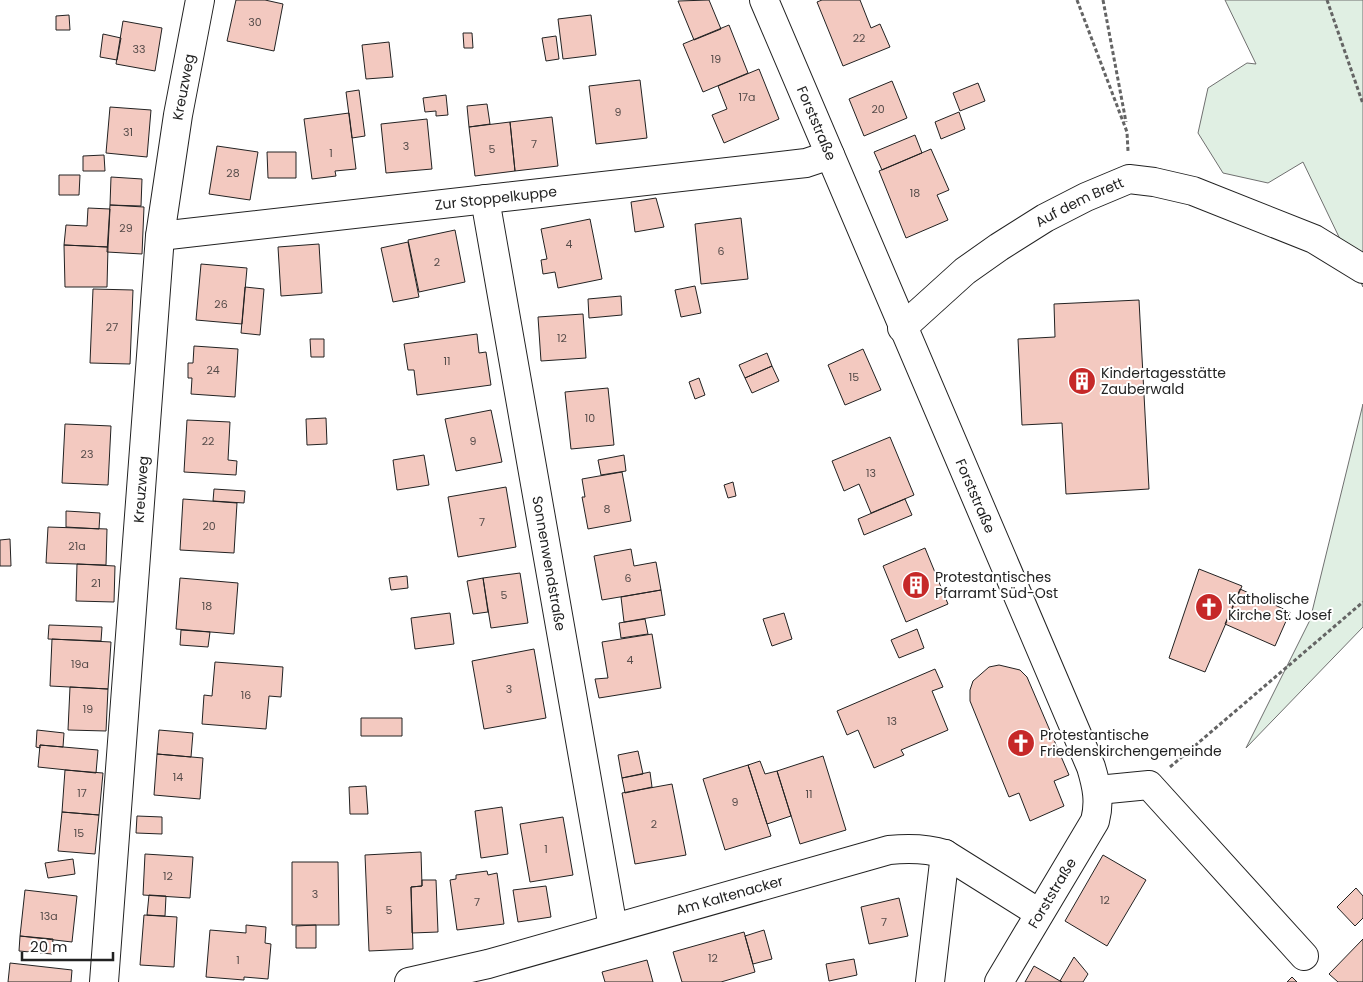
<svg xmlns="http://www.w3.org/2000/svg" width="1363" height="982" font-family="Poppins,sans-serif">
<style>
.green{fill:#e0efe3;stroke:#6f6f6f}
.building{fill:#f3c9c0;stroke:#222}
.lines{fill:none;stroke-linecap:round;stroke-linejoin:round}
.minor-casing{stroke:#222;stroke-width:30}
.path{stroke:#646464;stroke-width:3;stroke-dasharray:4 2.5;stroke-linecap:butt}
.minor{stroke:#fff;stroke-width:28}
.labels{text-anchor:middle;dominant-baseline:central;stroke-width:4;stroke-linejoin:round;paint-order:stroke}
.number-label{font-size:11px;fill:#564c4a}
.street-label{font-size:14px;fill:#222;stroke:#fff}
.poi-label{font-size:14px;fill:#222;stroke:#fff;text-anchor:start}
</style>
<rect width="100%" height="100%" fill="#fff"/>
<path class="green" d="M1225 0H1363V287L1303 162 1268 183 1223 173 1198 133 1208 88 1247 63 1256 64Z
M1363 404V627L1246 748 1310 620Z"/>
<path class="building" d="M236 0H265L283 4 274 51 227 41Z
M709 0 721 29 694 40 678 1Z
M822 0H860L871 28 880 24 890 47 843 66 817 2Z
M69 15 70 30H56V16Z
M591 15 596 55 563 59 558 19Z
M123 21 162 28 155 71 116 64Z
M729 25 748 73 703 92 683 44Z
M463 33H472L473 48H464Z
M103 34 121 38 117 60 100 57Z
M556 36 559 59 546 61 542 38Z
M389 42 393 77 366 79 362 45Z
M759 69 779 119 724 143 712 115 727 109 718 86Z
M640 80 647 138 596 144 589 86Z
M892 81 907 118 864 136 849 99Z
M978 83 985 101 960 111 953 93Z
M359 90 365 136 352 138 346 92Z
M446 95 448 115 436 116V111L425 112 423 98Z
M487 104 490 124 469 127 467 106Z
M110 107 151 110 147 157 106 153Z
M959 112 965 129 941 139 935 122Z
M349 113 356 169 335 171 336 176 312 179 304 119Z
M552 117 558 166 515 171 510 122Z
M427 119 432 169 386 173 381 124Z
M510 122 515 171 475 176 469 127Z
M915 135 922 153 882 170 874 152Z
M217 146 258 152 250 200 209 194Z
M931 149 949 190 937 195 948 220 906 238 879 171Z
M267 152H296V178H268Z
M104 155 105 171H83V156Z
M59 175H80L79 195H59Z
M111 177 142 179 141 206 110 205Z
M656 198 664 227 635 232 631 202Z
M110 205 144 207 142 254 107 252Z
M88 208 110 209 108 247 64 245 66 225 87 226Z
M741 218 748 279 701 284 695 224Z
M590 219 602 279 558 288 555 272 543 274 541 260 547 259 541 229Z
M455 230 465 282 419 292 408 240Z
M408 242 419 297 393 302 381 248Z
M319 244 322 293 281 296 278 247Z
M64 245 108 247 107 287H65Z
M201 264 247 268 242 324 196 320Z
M695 286 701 313 681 317 675 290Z
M245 287 264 289 260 335 241 333Z
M93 289 133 290 130 364 90 363Z
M621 296 622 315 589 318 588 299Z
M1139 300 1149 489 1066 494 1062 423 1022 425 1018 339 1055 337 1054 304Z
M583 314 586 358 541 361 538 317Z
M477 334 479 353 486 352 491 385 417 395 414 370H408L404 344Z
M310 339H324V357H311Z
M194 346 238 349 235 397 191 394 192 378H188V363H193Z
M863 349 881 390 845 405 828 365Z
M767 353 772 366 745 378 739 365Z
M772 366 779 381 752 393 745 378Z
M699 378 705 395 695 399 689 382Z
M608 388 614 445 571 449 565 392Z
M491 410 502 462 456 471 445 419Z
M326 418 327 444 307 445 306 419Z
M187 420 230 422 228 460 237 461 236 475 184 472Z
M65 424 111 426 108 485 62 483Z
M890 437 914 495 871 513 859 484 844 491 832 461Z
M424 455 429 485 397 490 393 460Z
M624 455 626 471 601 475 598 460Z
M622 472 631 521 588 529 582 497H585L582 479Z
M733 482 736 496 728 498 724 485Z
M506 487 516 547 458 557 448 497Z
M214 489 245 491 244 503 213 501Z
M183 499 237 503 234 553 180 550Z
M905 499 912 515 864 535 858 519Z
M66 511 100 513 99 529 66 527Z
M48 527 107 529 106 565 46 563Z
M10 539 11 566H0V540Z
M925 548 948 604 906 622 883 566Z
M631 549 634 566 656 562 661 590 602 600 594 556Z
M77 564 115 566 114 602 76 601Z
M1199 569 1242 586 1205 672 1169 658Z
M520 573 528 623 491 628 483 578Z
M407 576 408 588 391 590 389 578Z
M180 578 238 583 234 634 176 629Z
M483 578 488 612 473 614 467 581Z
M1240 589 1290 612 1275 646 1225 624Z
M661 590 665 615 624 622 621 597Z
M450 613 454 644 415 649 411 618Z
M784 613 792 639 772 646 763 619Z
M645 619 648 634 621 638 619 623Z
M49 625 102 627 101 641 48 639Z
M917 629 924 648 899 658 891 640Z
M181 630 210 632 208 647 180 645Z
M652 634 661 688 599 698 595 679 608 678 602 642Z
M52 639 111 642 108 689 50 686Z
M534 649 546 718 484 729 472 661Z
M215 662 283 667 281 697 269 696 266 729 202 724 204 695 212 696Z
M999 665 1020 670 1027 677 1069 775 1054 781 1064 806 1030 821 1019 793 1009 797 970 701V690L973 681 989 667Z
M935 669 943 687 932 691 948 730 901 750 904 755 874 768 858 730 847 735 837 711Z
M70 687 108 689 106 731 68 730Z
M361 718H402V736H361Z
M37 730 64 733 63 747 40 745V748L36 747Z
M159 730 193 733 191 757 157 754Z
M40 745 98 750 96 773 38 767Z
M638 751 643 774 622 778 618 755Z
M157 754 203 758 200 799 154 795Z
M823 756 846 830 800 844 777 771Z
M760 761 765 774 777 771 791 816 767 824 748 765Z
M748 765 771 836 725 850 703 779Z
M65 770 103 773 99 815 62 812Z
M650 772 652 787 625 793 622 778Z
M672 784 686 855 635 864 622 793Z
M366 786 368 814H350L349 787Z
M502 807 508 854 481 858 475 811Z
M62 812 99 815 95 854 58 851Z
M137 816 162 817V834L136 833Z
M563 817 573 875 530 882 520 824Z
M421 852 422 886 411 887 413 949 369 951 365 855Z
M145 854 193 857 190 898 143 895Z
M1103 855 1146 880 1107 946 1065 921Z
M73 859 75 874 48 878 45 863Z
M292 862H338L339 925H292Z
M487 871 488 875 497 873 504 924 457 930 450 880 456 879V875Z
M422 880H436L438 932 412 933 411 887 422 886Z
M546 886 551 917 518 922 513 890Z
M1356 888 1363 896V918L1355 926 1337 907Z
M25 890 77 896 72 942 20 936Z
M149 895 166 896 165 916 147 915Z
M899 898 908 936 869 944 861 907Z
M144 915 177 917 174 967 140 965Z
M246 925 266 927 265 943 271 944 268 979 244 977V980L206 977 210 930 246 933Z
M316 925V948H296V926Z
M764 930 772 959 753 964 745 936Z
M744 932 755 972 721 982H682L673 952Z
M20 936 53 939 52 954 19 951Z
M1363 939V982H1338L1329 974Z
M1074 957 1088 974 1083 982H1062L1060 981Z
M854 959 857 975 829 981 826 964Z
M647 960 653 982H605L602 972Z
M10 963 72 970 71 982H8Z
M1034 966 1060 981 1062 982H1025Z
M1292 977 1297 982H1287Z"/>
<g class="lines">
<g class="minor-casing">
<g id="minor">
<path id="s1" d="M764 0 1091 767C1097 787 1100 802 1095 821L999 982"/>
<path id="s2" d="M485 199 613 928"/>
<path id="s3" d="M160 236 806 163 830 155"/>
<path id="s4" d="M902 328 965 271 999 247 1045 218 1086 197 1129 179 1154 182 1193 191 1314 239 1363 269"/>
<path d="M1098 790 1149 785 1304 956"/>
<path id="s5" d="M104 982 160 236 178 115 200 0"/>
<path id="s6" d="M409 982 488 964 889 850C909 848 926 848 945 854L1039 913"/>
<path d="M930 982 945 854"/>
</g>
</g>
<path class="path" d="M1077 0 1127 132 1128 151
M1103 0 1126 122
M1327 0 1363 104
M1170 767 1363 602"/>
<use href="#minor" class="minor"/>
</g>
<defs>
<g id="building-disc" transform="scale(1.4375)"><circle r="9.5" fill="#c62828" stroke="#fff"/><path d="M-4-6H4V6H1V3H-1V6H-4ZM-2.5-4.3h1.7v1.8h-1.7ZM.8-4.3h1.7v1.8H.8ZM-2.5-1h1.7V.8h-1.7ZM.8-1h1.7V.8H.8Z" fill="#fff"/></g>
<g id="church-disc" transform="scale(1.4375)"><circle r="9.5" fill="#c62828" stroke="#fff"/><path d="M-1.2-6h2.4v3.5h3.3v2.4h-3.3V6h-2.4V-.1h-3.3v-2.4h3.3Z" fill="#fff"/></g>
</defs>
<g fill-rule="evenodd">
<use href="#building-disc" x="1082" y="381"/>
<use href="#building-disc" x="916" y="585"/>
<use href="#church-disc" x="1209" y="607"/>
<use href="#church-disc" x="1021" y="743"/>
</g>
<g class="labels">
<g class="number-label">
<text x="255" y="22">30</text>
<text x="859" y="38">22</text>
<text x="139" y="49">33</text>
<text x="716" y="59">19</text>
<text x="747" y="97">17a</text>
<text x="878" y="109">20</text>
<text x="618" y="112">9</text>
<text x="128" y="132">31</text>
<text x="534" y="144">7</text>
<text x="406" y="146">3</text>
<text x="492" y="149">5</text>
<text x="331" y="153">1</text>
<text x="233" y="173">28</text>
<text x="915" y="193">18</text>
<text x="126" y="228">29</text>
<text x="569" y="244">4</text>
<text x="721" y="251">6</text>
<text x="437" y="262">2</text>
<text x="221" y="304">26</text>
<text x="112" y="327">27</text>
<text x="562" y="338">12</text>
<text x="447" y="361">11</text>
<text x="213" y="370">24</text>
<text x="854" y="377">15</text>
<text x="590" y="418">10</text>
<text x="208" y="441">22</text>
<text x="473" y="441">9</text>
<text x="87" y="454">23</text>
<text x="871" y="473">13</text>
<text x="607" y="509">8</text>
<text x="482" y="522">7</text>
<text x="209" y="526">20</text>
<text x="77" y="546">21a</text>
<text x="628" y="578">6</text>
<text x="96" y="583">21</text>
<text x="504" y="595">5</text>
<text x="207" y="606">18</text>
<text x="630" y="660">4</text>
<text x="80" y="664">19a</text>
<text x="509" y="689">3</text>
<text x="246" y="695">16</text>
<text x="88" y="709">19</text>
<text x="892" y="721">13</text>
<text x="178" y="777">14</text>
<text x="82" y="793">17</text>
<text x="809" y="794">11</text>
<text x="735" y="802">9</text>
<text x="654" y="824">2</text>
<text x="79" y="833">15</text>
<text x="546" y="849">1</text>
<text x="168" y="876">12</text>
<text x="315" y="894">3</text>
<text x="1105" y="900">12</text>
<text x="477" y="902">7</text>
<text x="389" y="910">5</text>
<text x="49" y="916">13a</text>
<text x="884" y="922">7</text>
<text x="713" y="958">12</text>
<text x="238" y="960">1</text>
</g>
<g class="street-label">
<text stroke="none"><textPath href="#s5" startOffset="899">Kreuzweg</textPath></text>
<text stroke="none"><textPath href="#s1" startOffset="134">Forststraße</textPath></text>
<text stroke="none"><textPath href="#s3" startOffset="338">Zur Stoppelkuppe</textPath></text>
<text stroke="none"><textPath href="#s4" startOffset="219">Auf dem Brett</textPath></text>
<text stroke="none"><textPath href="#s5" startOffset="494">Kreuzweg</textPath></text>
<text stroke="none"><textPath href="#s1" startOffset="539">Forststraße</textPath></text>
<text stroke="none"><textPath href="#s2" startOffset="370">Sonnenwendstraße</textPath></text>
<text transform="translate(1052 893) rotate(-59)">Forststraße</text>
<text stroke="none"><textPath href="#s6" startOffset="332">Am Kaltenacker</textPath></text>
</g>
<g class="poi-label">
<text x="1101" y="373">Kindertagesstätte<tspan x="1101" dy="16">Zauberwald</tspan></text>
<text x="935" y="577">Protestantisches<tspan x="935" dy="16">Pfarramt Süd-Ost</tspan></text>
<text x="1228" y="599">Katholische<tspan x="1228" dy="16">Kirche St. Josef</tspan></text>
<text x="1040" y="735">Protestantische<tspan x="1040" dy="16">Friedenskirchengemeinde</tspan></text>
</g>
</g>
<path d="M22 952v8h91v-8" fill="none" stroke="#222222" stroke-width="2.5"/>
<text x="30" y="952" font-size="15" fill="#222222" stroke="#ffffff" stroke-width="4" paint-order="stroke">20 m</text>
</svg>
